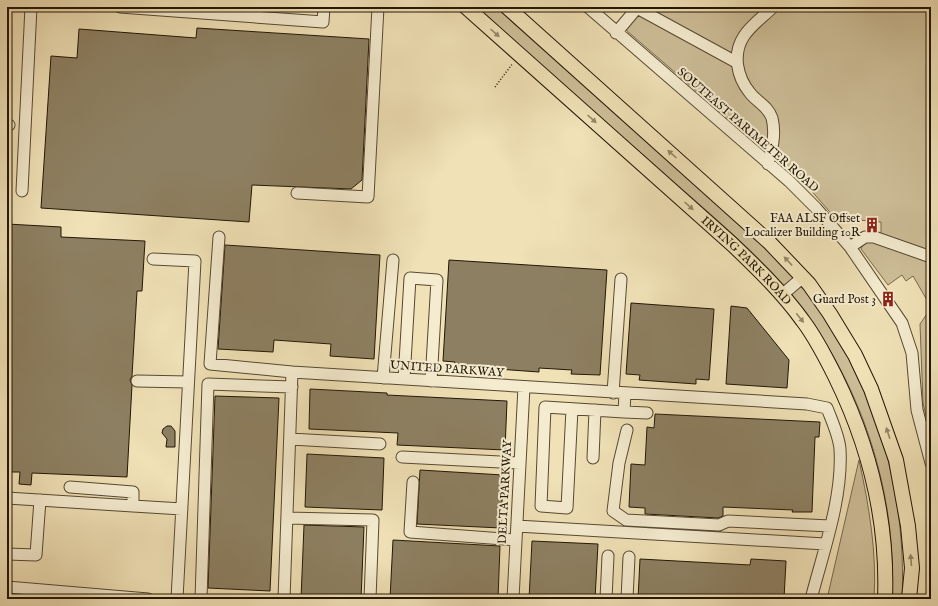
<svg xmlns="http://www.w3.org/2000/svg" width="938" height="606" font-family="'IM FELL English',serif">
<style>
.green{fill:#cdbe98;stroke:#786a4f}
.building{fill:#8d8062;stroke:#221606}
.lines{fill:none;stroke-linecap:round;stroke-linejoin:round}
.minor-casing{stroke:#564932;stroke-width:13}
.major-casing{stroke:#221606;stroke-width:16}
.path{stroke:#221606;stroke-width:1.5;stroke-dasharray:1 2;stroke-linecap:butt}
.minor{stroke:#f5ecd0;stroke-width:11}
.major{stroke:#f0e1b6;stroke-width:14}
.oneway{fill:#938667}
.labels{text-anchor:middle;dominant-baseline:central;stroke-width:4;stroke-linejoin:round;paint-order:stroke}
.street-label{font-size:12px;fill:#221606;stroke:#f5ecd0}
.poi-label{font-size:12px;fill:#221606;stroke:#f5ecd0;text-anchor:end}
</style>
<rect width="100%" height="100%" fill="#f0e1b6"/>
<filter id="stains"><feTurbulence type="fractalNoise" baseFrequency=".005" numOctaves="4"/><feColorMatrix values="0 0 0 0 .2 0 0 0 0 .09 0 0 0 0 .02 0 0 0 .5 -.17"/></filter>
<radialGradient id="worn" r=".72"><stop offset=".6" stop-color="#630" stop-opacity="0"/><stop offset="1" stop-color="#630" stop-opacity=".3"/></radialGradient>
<path class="green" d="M476 7H496L751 234C772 254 793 275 811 298 876 383 907 493 902 599H892C898 482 854 362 775 276 739 237 697 203 658 168 597 115 536 61 476 7Z
M641 7H931V307L913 276 906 281 902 275 888 285 861 249 865 241 881 242V222L835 218 809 188 626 30Z
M931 308V422L928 425 923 403 920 324Z
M859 460C869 506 877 552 874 599H827Z"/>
<path class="building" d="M197 28 369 39 362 180 351 189 252 185 249 222 41 208 51 56 77 58 79 29 196 38Z
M7 224 61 227V237L145 241 142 291H137L132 376 130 380 132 385 127 477 32 473 31 485 19 484 20 472H7Z
M225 245 380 255 374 359 330 356 331 344 274 340 273 352 218 349Z
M449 260 607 270 600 375 571 374 572 370 539 368V372L455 366V362L443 361Z
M631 303 714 309 709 380 696 379V384L639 380 640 375 626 374Z
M731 306 747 308 789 360 787 388 726 384Z
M310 389 387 393V395L507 401 505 450 397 445 398 433 309 429Z
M215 396 279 398 270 591 208 588Z
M655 414 820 422 819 437H815L812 512H792L793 510 723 507V516L718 518 645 514V508L629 507 631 464 645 465 647 427 654 428Z
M167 426H171L175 431V447H166L167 439 162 433 163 429Z
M307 454 384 458 382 510 305 507Z
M420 470 503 475 501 528 417 524Z
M304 525 364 527 361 599H301Z
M393 540 500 546 498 599H390Z
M532 541 598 544 595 599H529Z
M640 559 750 565 751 559 786 561 784 599H638Z"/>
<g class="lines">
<g class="minor-casing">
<path id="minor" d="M120 7 323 22 324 7
M588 7 789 181 816 208 850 247 902 323 912 353 917 410 931 463
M616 33 637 8 736 62
M7 124 9 125
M768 164C772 149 776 134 772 118 768 106 757 102 750 93 737 77 732 54 744 36 751 25 764 16 773 7
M22 191 31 7
M297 193 368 197 378 7
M219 237 210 364 292 372
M850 247 865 237H874L931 257
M153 259 195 261 177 599
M782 295 803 277
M383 378 393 260
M404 379 410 278 437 280 431 381
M137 381 188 382
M613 393 621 279
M572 409 567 508 541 506 545 407 624 412 625 393
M624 412 647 413
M627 430 619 463 613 511 626 520 719 525 728 521 830 526
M290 439 380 444
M402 457 520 463
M593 458 595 410
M413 482 410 532 516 540
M7 498 133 506V492L70 487
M133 506 182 509
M287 518 373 520 370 599
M517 526 825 544
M7 554 36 555 40 500
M7 587 148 599
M201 599 208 384 292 387
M284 599 292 372 807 404 827 408C832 421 839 436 840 449 843 498 823 552 811 599
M513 599 524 387
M606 599 608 556
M627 599 629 557"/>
</g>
<g class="major-casing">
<g id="major">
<path id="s1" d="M466 7 733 245C758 269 783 293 803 321 816 338 826 358 835 376 869 445 888 521 885 599"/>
<path d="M507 7 769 242 809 284 830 314 855 355 871 389 896 460 908 526 912 568 909 599"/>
</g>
</g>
<path class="path" d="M495 87 513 63"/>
<use href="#minor" class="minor"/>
<use href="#major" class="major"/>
</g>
<defs><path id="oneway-solid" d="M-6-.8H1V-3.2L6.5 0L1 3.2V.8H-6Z"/></defs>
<g class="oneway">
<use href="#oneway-solid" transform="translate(495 33) rotate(42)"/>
<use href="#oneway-solid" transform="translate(592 119) rotate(42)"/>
<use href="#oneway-solid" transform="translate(672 154) rotate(-138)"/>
<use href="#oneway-solid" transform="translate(689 206) rotate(42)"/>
<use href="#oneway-solid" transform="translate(788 261) rotate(-133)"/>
<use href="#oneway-solid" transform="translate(800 318) rotate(51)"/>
<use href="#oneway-solid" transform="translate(888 433) rotate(-108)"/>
<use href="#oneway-solid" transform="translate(911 560) rotate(-95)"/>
</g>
<defs>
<g id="building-bare" transform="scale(1.2)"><path d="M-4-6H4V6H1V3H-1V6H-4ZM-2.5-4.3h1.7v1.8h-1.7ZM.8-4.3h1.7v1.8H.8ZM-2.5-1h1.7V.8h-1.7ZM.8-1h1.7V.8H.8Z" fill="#8f2418" stroke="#f5ecd0" stroke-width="2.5" paint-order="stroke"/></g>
</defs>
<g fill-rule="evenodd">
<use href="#building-bare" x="872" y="225"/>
<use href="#building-bare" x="888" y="299"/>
</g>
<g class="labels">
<g class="street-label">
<text transform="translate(748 130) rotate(41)">SOUTEAST PARIMETER ROAD</text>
<text stroke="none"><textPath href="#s1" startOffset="378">IRVING PARK ROAD</textPath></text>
<text transform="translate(447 369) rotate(4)">UNITED PARKWAY</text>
<text transform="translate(505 492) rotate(-87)">DELTA PARKWAY</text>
</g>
<g class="poi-label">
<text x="860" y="218">FAA ALSF Offset<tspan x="860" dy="14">Localizer Building 10R</tspan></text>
<text x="876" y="299">Guard Post 3</text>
</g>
</g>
<rect width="938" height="606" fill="none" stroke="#f0e1b6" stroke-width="24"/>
<rect x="8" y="8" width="922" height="590" fill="none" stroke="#221606" stroke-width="2"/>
<rect x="12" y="12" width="914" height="582" fill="none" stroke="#221606"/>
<rect width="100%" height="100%" filter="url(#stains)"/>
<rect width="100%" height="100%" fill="url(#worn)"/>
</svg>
